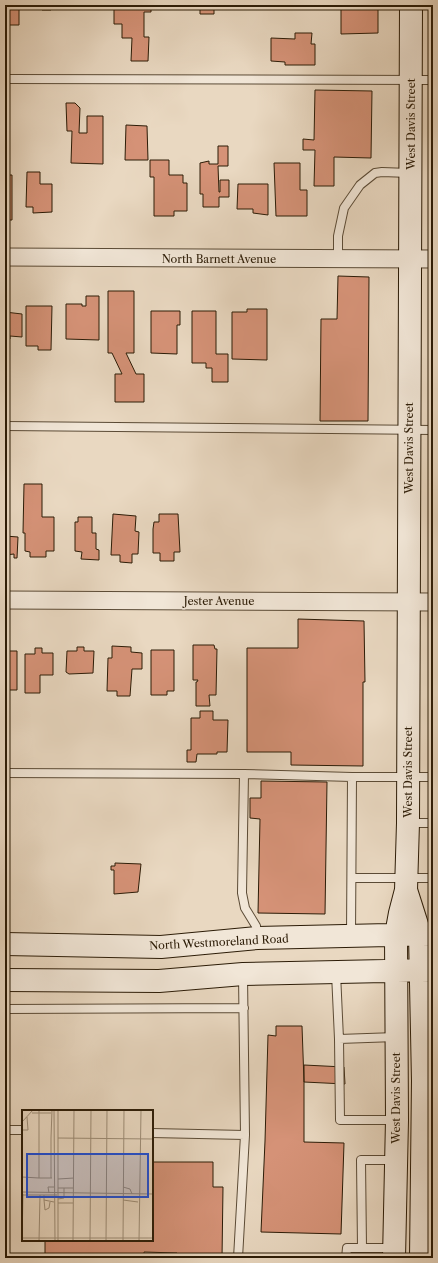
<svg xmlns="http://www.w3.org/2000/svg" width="438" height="1263" font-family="'Libre Caslon Text',serif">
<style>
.building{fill:#d59277;stroke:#2c1c07}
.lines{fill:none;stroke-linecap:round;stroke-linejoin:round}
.lane-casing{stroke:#5b4b36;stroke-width:10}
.street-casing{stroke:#5b4b36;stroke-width:19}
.secondary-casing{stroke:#2c1c07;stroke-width:24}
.lane{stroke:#f1e6d7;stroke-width:8}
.street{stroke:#f1e6d7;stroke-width:17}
.secondary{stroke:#f1e6d7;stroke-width:22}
.labels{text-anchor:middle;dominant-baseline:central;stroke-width:3;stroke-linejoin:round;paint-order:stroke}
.street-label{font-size:11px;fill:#2c1c07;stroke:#f1e6d7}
.inset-road{fill:none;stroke:#9d8d77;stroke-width:1}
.view{fill:#1d4ed8;fill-opacity:0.15;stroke:#1d4ed8;stroke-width:2}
.inset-edge{fill:none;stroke:#2c1c07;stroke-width:2}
</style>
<rect width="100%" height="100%" fill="#e9d8c1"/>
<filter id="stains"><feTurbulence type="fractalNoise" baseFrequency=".005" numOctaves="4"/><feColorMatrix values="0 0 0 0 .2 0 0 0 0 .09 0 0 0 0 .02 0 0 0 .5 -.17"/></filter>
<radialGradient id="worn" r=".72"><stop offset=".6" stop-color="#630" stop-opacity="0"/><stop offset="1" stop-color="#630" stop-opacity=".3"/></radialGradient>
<path class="building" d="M5 5H19V25H5Z
M29 5H39V7H37L36 9H29Z
M42 5H51V10H42Z
M114 5H151V12H144V37H149L148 61H131L132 38H122V24H114Z
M200 5H231V9H214V14H200Z
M282 5H304V8H282Z
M341 5H378V33L341 34Z
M295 33H312L311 44H315V65H285V62L271 61V38L295 39Z
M315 90 372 91 371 158 334 157V186H314L315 150H303V139L314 140Z
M66 103H75L80 108 79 133H87V116H103V164L71 163 72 131H67Z
M126 125 147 126 148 160H125Z
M218 146H228V166H218L219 192H220V180H229V197H219V207H203V194H200V163L209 161V164H218Z
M150 160H169V175H183V183H187V211H174V216H154V177H150Z
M274 163H300V190H307V216H276Z
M27 172H40V184H52V212L33 213V207H26Z
M5 175H12V220H5Z
M238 184H268V215L253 213V209H237Z
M338 276 369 277 368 421H320L321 319H337Z
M108 291H134V353H126L136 374H144V402H115V374H122L112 353H108Z
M86 296H99V340L66 339V304H82V306H86Z
M26 306H52L51 350H38V346H26Z
M247 309H267V360L232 359V312H247Z
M151 311H180V325H177V354L151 353Z
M192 311H216V354H228V382H212V368H206V363H192Z
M5 312 22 314V337L10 336V339H5Z
M24 484H42V517H54V551H46V557H30V552L25 551V533H23Z
M113 514 136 516 135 531 139 532 138 554H132V563L120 562V555H111Z
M159 514H178L180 552H174V561H160V553H153V529L154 522H159Z
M78 517H92V533H96V549L99 550V560L81 559 82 552 75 551V522H78Z
M5 536 18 537 17 558H14V554L5 555Z
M298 619 364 621 365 682H363V766L291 765V752H247V648H298Z
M193 645H214L215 649H217L216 695H209L210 706H196V682H197L198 680H193Z
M5 646H7V651H17V690H5Z
M112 646 131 647V652L142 653V669H132L130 696H117V691H107L108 658H112Z
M77 647H84V651H94L93 673 69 674 66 672 67 651H77Z
M35 648H42V653H53V675H40V693H25V654H35Z
M151 650H174V691H167V695H151Z
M200 711H213V720H228L227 752H217V754H197L196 762H187V750H191V718H200Z
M261 781 327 782 325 914 258 913 260 819 250 818V798H261Z
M115 863 141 864 138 892 114 894V870H111V866H115Z
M276 1026H302L304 1082V1142L344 1143 341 1234 261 1232 265 1141 268 1035 276 1036Z
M304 1065 344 1067 345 1084 304 1082Z
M152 1162H213V1187H223L222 1258H176L177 1253 144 1252V1258H45V1240H152Z"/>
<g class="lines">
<g class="lane-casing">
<path id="lane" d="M5 79 433 80
M338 260V236L344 208 360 185 375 173 382 172 409 173
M5 426 433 430
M5 773 244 774 352 777H433
M244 774 242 893 245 908 256 926 257 936
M408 823H433
M352 878H433
M351 935 352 777
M336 973 339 1039 396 1037
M243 975 245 1135
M5 1009 244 1008
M339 1039 340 1120H396
M5 1130H23
M152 1133 245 1135 238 1258
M362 1248 361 1160H395
M346 1258 347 1248H394"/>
</g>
<g class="street-casing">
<path id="street" d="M5 257 433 259
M5 600 433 602"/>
</g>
<g class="secondary-casing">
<path id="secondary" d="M406 890 420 934 423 1081 421 1258
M5 944 161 947 257 938 433 934
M5 980 159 981 243 974 433 970
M394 1258 397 1120 396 935 400 913 406 890 408 823 411 5"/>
</g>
<use href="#lane" class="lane"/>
<use href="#street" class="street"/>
<use href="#secondary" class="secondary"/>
</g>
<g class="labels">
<g class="street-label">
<text transform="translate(411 124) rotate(-90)">West Davis Street</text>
<text x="219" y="259">North Barnett Avenue</text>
<text transform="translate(409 448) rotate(-90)">West Davis Street</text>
<text x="219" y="601">Jester Avenue</text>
<text transform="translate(408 772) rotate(-90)">West Davis Street</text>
<text transform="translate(219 942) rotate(-3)">North Westmoreland Road</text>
<text transform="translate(396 1098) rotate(-90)">West Davis Street</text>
</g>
</g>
<g transform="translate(22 1110)">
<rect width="131" height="131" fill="#e9d8c1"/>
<path class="inset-road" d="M32 0 33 131M36 0V131M10 3H29M5 7 6 20H0V12L11 0M29 28V68M29 28 30 0M36 28 131 29M0 67 17 68V0M17 68H30M36 69 52 68M101 77 108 79 110 84M36 78H51M0 82 131 84M27 83 26 77H32M0 85H35M22 85V90L32 92M36 89 42 88V78M22 90 23 100 27 98 28 92M101 90 116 92M36 93H51M0 128H131M0 131 1 84M17 131 18 85M51 131 52 0M68 131 69 0M84 131 85 0M101 131 102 0M117 131 119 0"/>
<path class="view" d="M5 44H126V87H5Z"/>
<rect width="131" height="131" class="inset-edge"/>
</g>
<rect width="438" height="1263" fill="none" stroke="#e9d8c1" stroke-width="20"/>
<rect x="6" y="6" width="426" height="1251" fill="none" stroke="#2c1c07" stroke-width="2"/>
<rect x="10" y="10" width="418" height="1243" fill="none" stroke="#2c1c07"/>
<rect width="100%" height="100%" filter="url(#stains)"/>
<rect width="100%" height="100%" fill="url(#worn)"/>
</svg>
